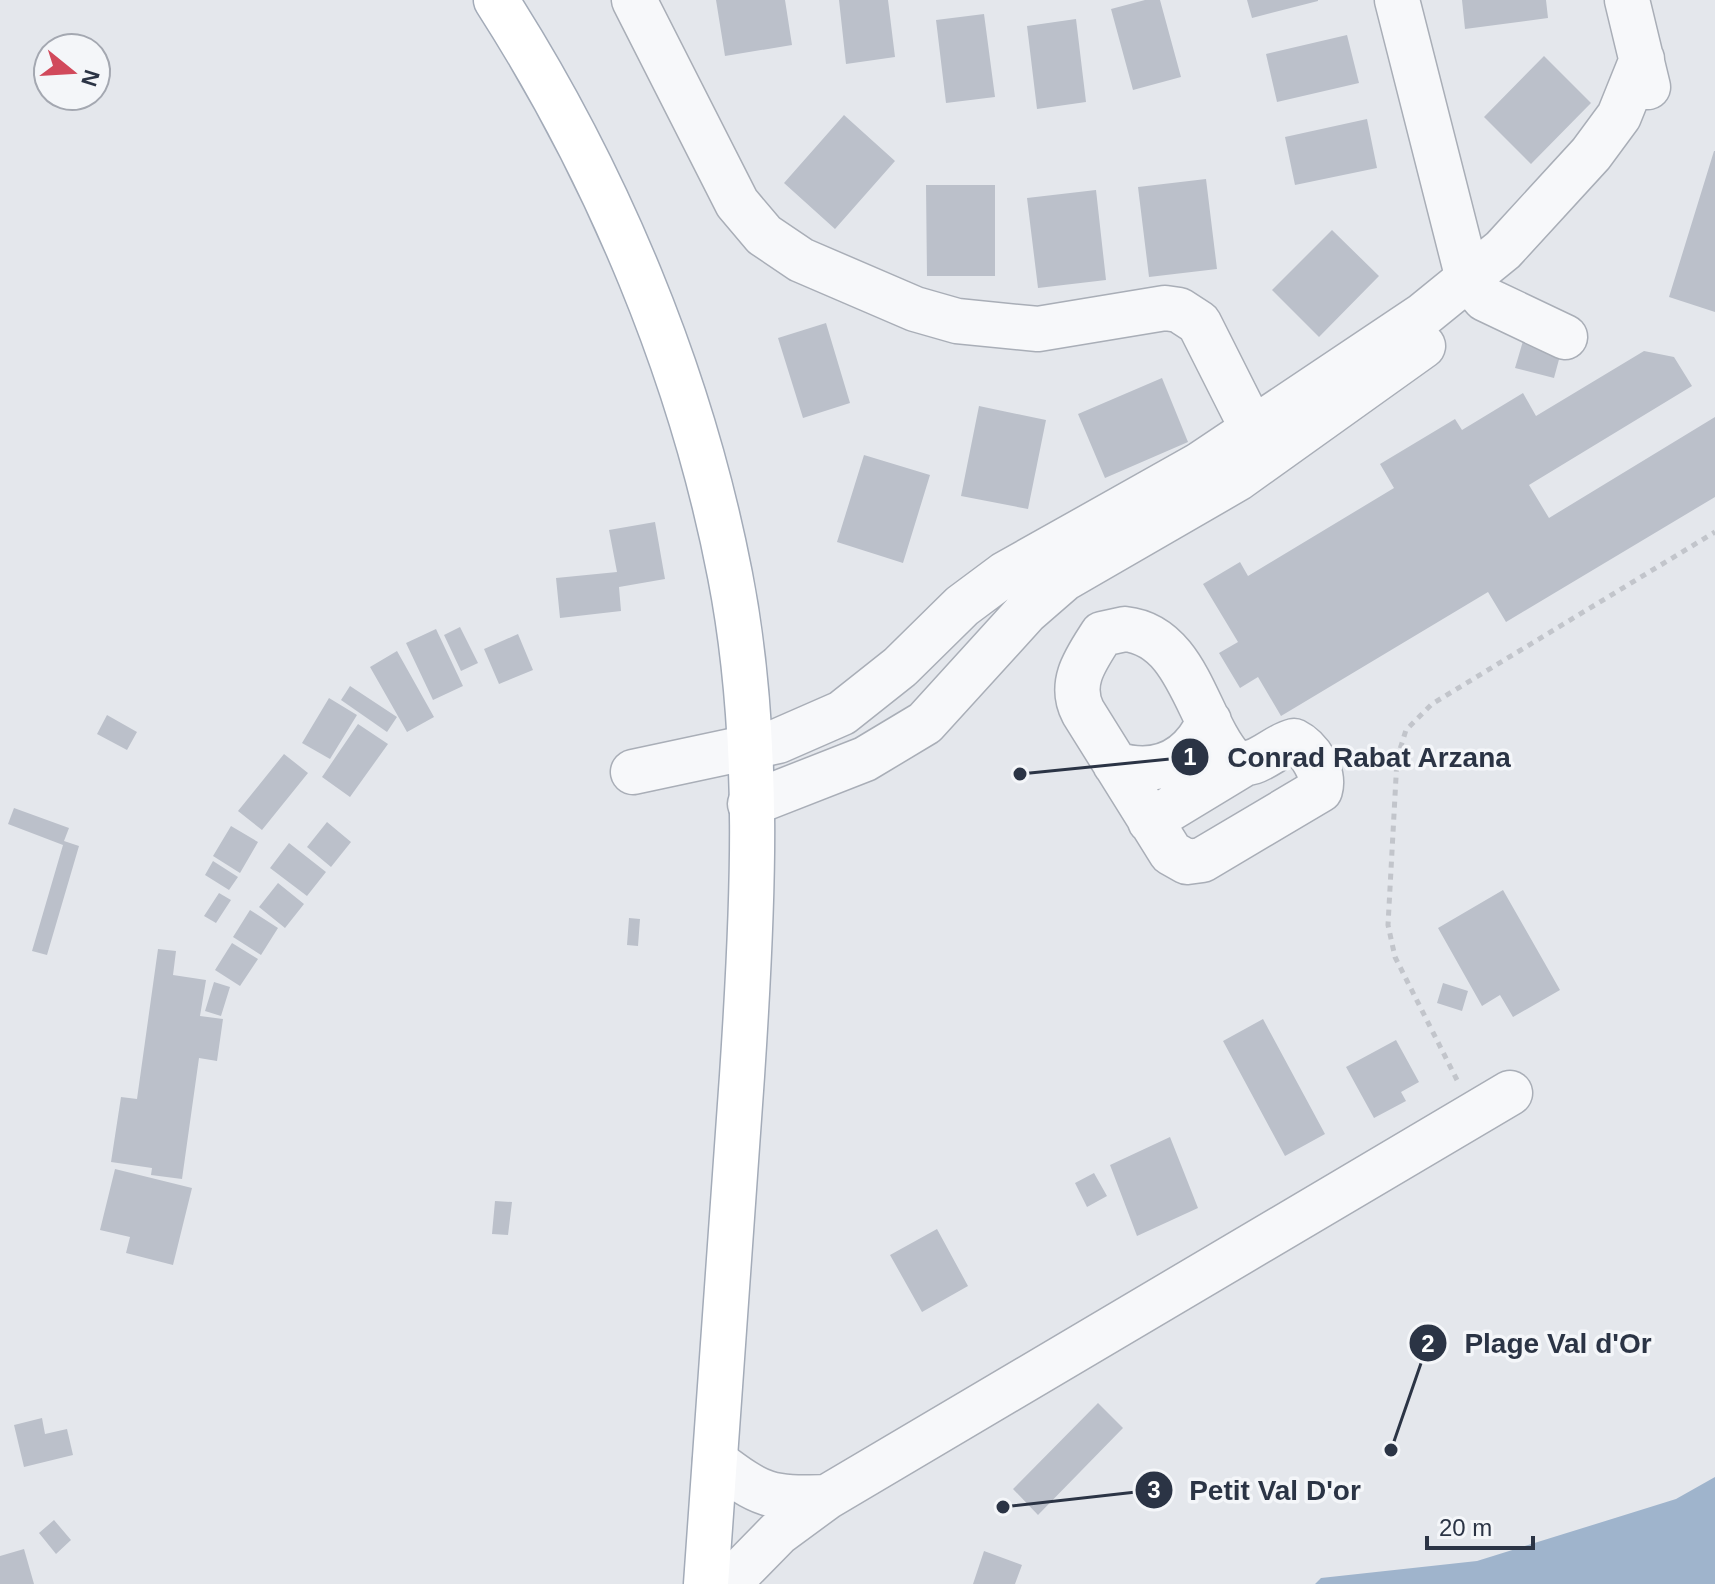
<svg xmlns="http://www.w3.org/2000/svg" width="1715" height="1584" font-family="Arial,sans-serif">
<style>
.water{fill:#9fb4cc}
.building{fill:#bbc0ca}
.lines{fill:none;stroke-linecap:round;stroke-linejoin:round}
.minor-casing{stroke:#a9aeb7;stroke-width:47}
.major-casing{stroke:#a3abb8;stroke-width:47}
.path{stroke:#c2c5cb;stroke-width:5;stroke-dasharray:6 6;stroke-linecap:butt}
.minor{stroke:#f7f8fa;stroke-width:44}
.major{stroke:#fff;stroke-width:44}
.leader{fill:none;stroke:#2b3445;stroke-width:3}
.callout-dot{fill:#2b3445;stroke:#f4f6f9;stroke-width:3}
.mark-label{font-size:24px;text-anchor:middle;font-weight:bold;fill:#fff}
.callout-label{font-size:28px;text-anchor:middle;font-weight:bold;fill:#2b3445;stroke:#f4f6f9;stroke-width:7;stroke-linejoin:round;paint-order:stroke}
</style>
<rect width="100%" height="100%" fill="#e4e7ec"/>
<path class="water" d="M1715 1477V1584H1315L1321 1578 1477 1561 1676 1499Z"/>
<path class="building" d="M716 0H785L792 45 725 56Z
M839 0H888L895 57 846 64Z
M1145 0H1160L1181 77 1133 90 1111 9Z
M1247 0H1318V1L1252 18Z
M1462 0H1546L1548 18 1465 29Z
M984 14 995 97 946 103 936 20Z
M1076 19 1086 102 1037 109 1027 26Z
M1347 35 1359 83 1277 102 1266 54Z
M1544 56 1591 103 1531 164 1484 117Z
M844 115 895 161 835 229 784 183Z
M1367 119 1377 168 1295 185 1285 137Z
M1714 151H1715V312L1669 297Z
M1206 179 1217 269 1149 277 1138 187Z
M926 185H995V276H927Z
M1096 190 1106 280 1038 288 1027 198Z
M1332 230 1379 276 1319 337 1272 290Z
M826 323 850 403 803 418 778 338Z
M1523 341 1561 352 1554 378 1515 368Z
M1644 351 1674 357 1692 386 1529 485 1549 518 1715 417V497L1506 622 1488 592 1281 716 1258 677 1240 688 1219 653 1238 642 1203 584 1240 562 1248 576 1394 488 1380 464 1455 419 1462 430 1523 393 1536 416Z
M1162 378 1188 442 1105 478 1078 414Z
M979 406 1046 420 1028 509 961 496Z
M864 455 930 475 903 563 837 542Z
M655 522 665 579 619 587 621 611 560 618 556 578 617 572 609 530Z
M460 627 478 663 461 671 444 635Z
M436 629 463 686 433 700 406 643Z
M518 634 533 670 499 684 484 649Z
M397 651 434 717 407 732 370 667Z
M350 686 397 717 387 732 341 700Z
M329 698 357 715 330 759 302 743Z
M107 715 137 732 127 750 97 734Z
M358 724 388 744 350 797 322 777Z
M284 754 308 773 262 830 238 811Z
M14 808 69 828 64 841 79 846 47 955 32 951 63 845 8 824Z
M327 822 351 842 331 867 307 847Z
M231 826 258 842 240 873 213 856Z
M289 843 326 872 307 896 270 868Z
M213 861 238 877 229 890 205 875Z
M278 883 304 904 285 928 259 907Z
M1503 890 1560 990 1513 1017 1500 995 1482 1006 1438 928Z
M219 893 231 900 216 923 204 916Z
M250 910 278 928 261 955 233 937Z
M629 918 640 919 638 946 627 945Z
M232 943 258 959 240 986 215 970Z
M158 949 176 951 173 975 206 980 200 1016 223 1019 217 1061 199 1058 182 1179 151 1175 152 1168 111 1162 121 1097 137 1099Z
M214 982 230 987 221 1016 205 1011Z
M1443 983 1468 991 1462 1011 1437 1003Z
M1263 1019 1325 1134 1285 1156 1223 1041Z
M1396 1040 1419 1082 1401 1092 1406 1101 1374 1118 1346 1067Z
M1170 1137 1198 1208 1137 1236 1110 1165Z
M115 1169 192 1188 173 1265 126 1253 130 1237 100 1230Z
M1094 1173 1107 1196 1087 1207 1075 1183Z
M495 1201 512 1202 508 1235 492 1234Z
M937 1229 968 1286 922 1312 890 1255Z
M1098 1403 1123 1428 1038 1515 1013 1489Z
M42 1418 45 1434 67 1429 73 1455 24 1467 14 1425Z
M54 1520 71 1540 56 1554 39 1533Z
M24 1549 34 1584H0V1556Z
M984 1551 1022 1565 1015 1584H973Z"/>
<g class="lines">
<g class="minor-casing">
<path id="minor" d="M634 0 737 203 764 235 801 260 915 309 957 321 1038 329 1165 308 1179 310 1199 323 1264 452
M1397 0 1468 279 1485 299 1565 337
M1627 0 1648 87
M1125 629C1189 636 1196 720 1233 761 1255 771 1273 746 1294 741 1310 749 1325 773 1320 790L1202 860 1187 862 1171 853 1083 712C1068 683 1086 659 1102 634Z
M1115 764C1157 777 1191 761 1209 721
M633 772 778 741 842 713 900 667 962 606 1005 574 1199 465 1423 315 1503 250 1591 154 1619 116 1642 59
M750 804 865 759 925 723 1026 612 1064 579 1237 479 1423 346
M1150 821 1244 764
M715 1461C761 1496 769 1499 827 1497
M728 1584 778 1533 827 1497 1510 1093"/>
</g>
<g class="major-casing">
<path id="major" d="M496 0C607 173 691 373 730 575 762 739 753 911 742 1076 731 1245 719 1414 706 1584"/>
</g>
<path class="path" d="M1457 1080 1395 957 1388 925 1397 759 1406 730 1432 704 1715 532"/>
<use href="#minor" class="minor"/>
<use href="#major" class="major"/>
</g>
<path class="leader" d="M1020 774L1190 757M1391 1450L1428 1343M1003 1507L1154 1490"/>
<g class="callout-dot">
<circle cx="1020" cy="774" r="8"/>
<circle cx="1391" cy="1450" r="8"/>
<circle cx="1003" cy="1507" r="8"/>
<circle cx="1190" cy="757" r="20"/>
<circle cx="1428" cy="1343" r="20"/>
<circle cx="1154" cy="1490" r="20"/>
</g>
<g class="mark-label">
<text x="1190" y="765">1</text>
<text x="1428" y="1352">2</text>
<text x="1154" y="1498">3</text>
</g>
<g class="callout-label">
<text x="1369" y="767">Conrad Rabat Arzana</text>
<text x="1558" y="1353">Plage Val d'Or</text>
<text x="1275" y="1500">Petit Val D'or</text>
</g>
<g transform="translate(72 72) rotate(108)"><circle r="38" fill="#f4f6f9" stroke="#a4a8b1" stroke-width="2"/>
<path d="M0-6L14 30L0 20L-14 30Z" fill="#d1495b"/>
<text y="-12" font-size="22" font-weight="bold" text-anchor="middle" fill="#2b3445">N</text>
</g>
<path d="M1427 1536v12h106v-12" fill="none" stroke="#2b3445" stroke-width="4"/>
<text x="1439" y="1536" font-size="24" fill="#2b3445" stroke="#f4f6f9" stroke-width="6" paint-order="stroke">20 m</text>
</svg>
